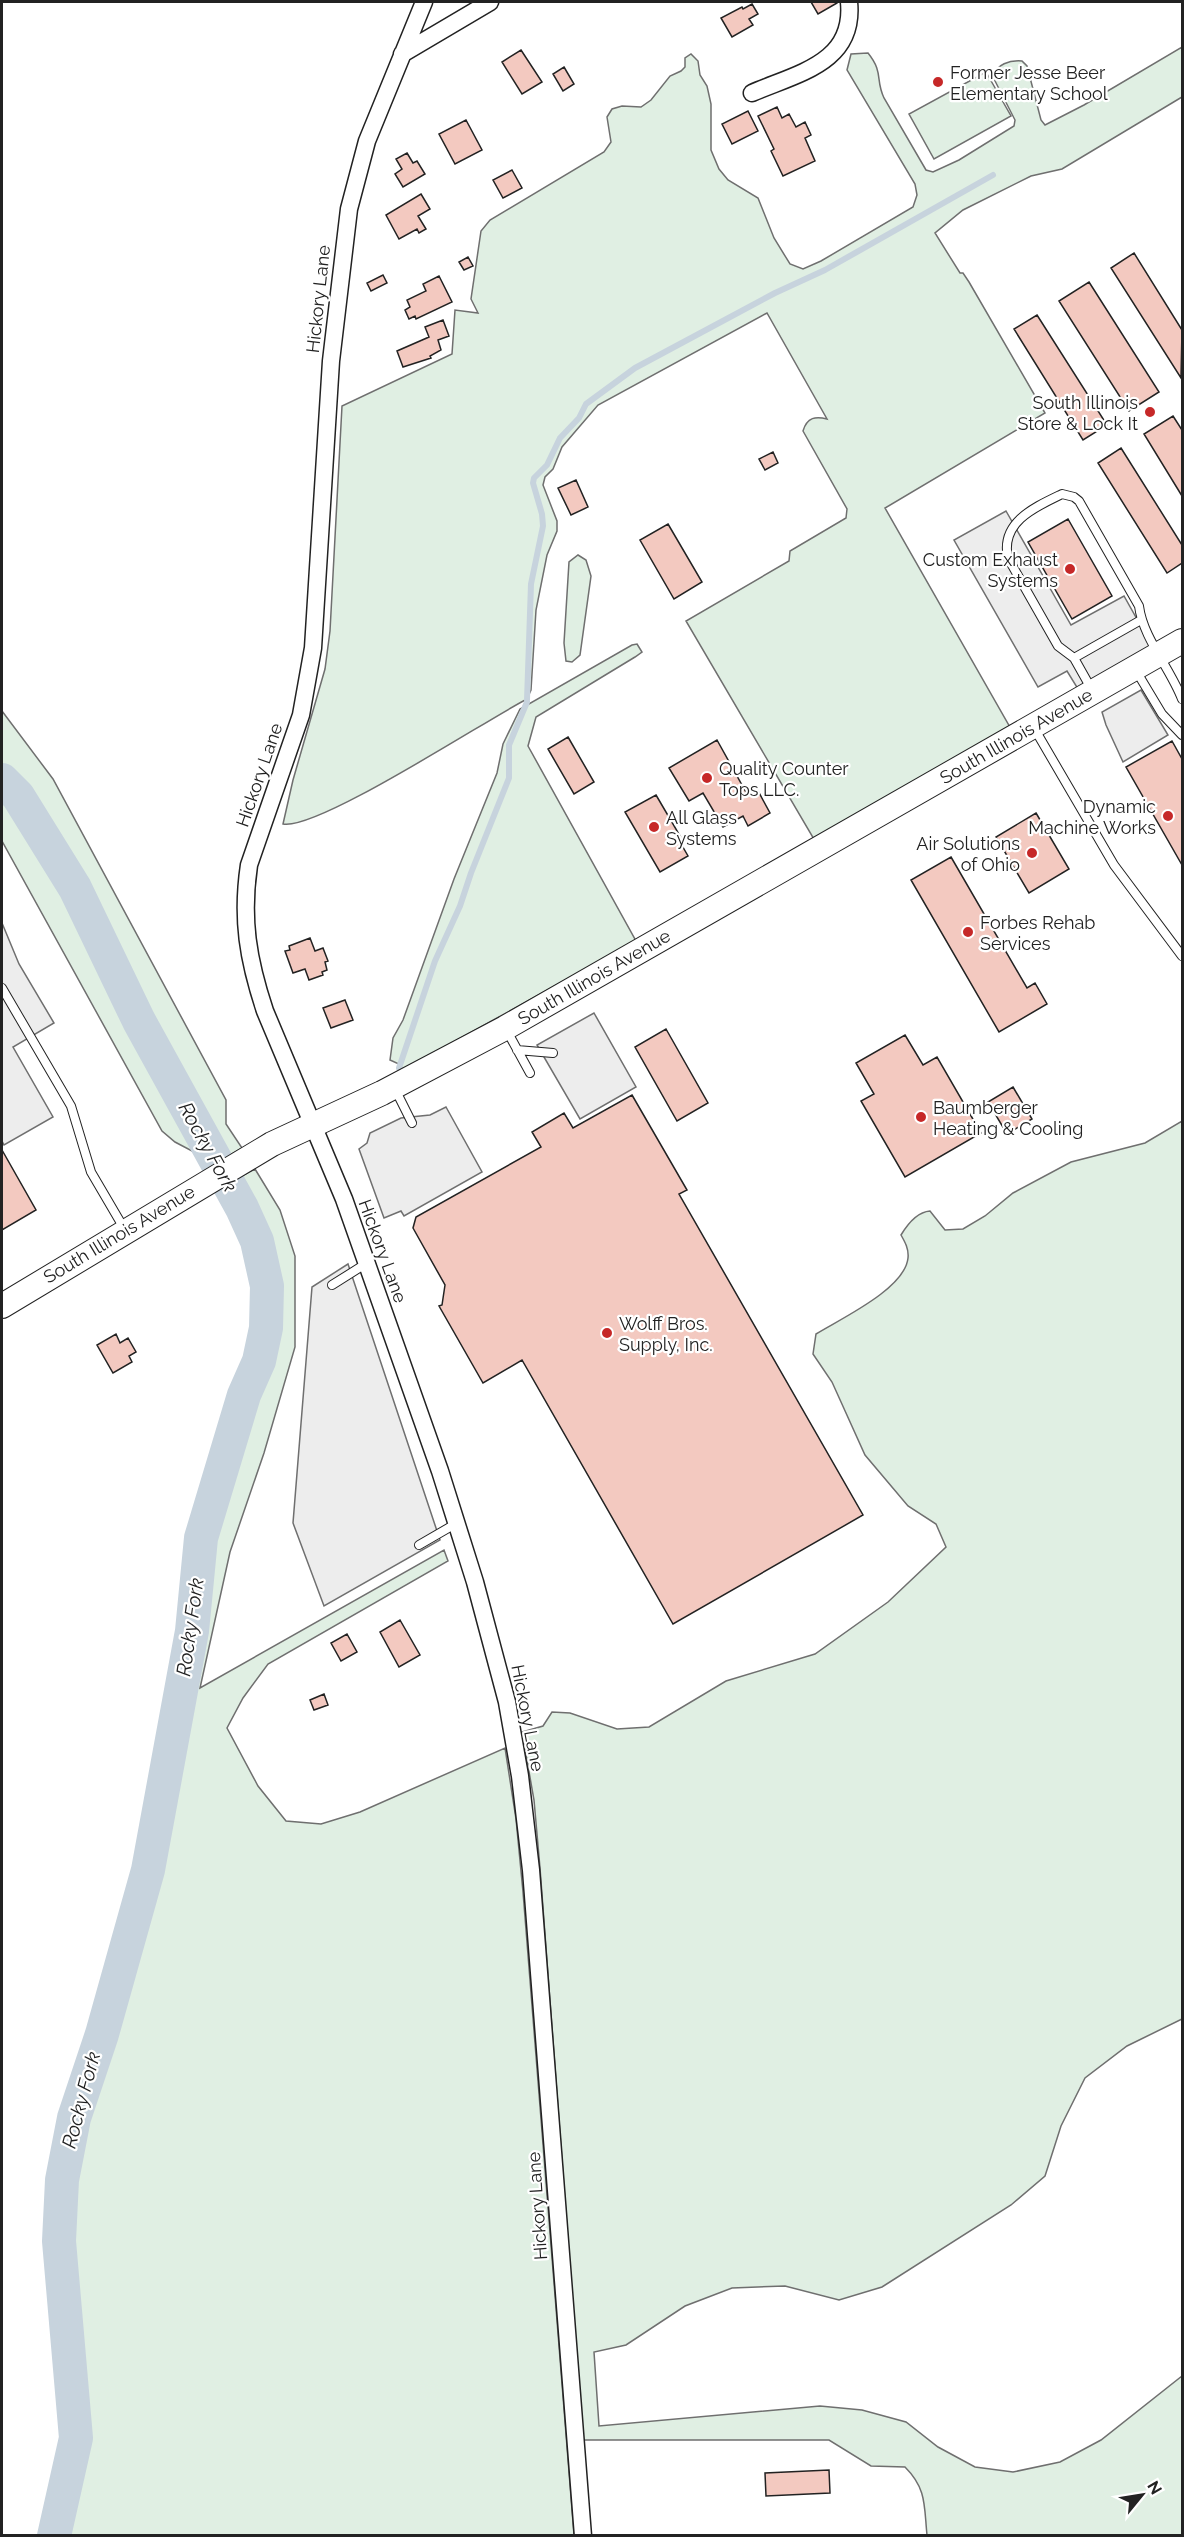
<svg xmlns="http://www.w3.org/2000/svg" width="1184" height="2537" font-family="Raleway,sans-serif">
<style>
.green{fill:#e0efe3;stroke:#6f6f6f;stroke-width:1.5}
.parking{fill:#ededed;stroke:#6f6f6f;stroke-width:1.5}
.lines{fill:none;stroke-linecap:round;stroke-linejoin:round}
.stream{stroke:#c7d3dd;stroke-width:6}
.river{stroke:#c7d3dd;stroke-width:34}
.building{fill:#f3c9c0;stroke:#222;stroke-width:1.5}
.lane-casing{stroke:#222;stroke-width:10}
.street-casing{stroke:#222;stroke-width:19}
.secondary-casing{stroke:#222;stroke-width:26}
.lane{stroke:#fff;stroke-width:8}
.street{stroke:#fff;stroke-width:16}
.secondary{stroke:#fff;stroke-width:24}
.poi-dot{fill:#c62828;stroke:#fff;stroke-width:2}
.labels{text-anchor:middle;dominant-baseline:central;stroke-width:4.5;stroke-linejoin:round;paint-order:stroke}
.poi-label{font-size:18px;fill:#222;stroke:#fff;text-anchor:start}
.street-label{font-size:18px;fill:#222;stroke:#fff}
.water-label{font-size:20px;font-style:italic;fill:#222;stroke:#fff}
</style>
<rect width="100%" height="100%" fill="#fff"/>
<path class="green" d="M1182 47V97L1062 169 1031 176 963 210 935 233 960 273H963L969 282 1045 413 885 508 1011 729 815 841 686 621 789 561 790 551 846 518 847 509 803 431C807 417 816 416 827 419L767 313 598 405 562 447 553 469 545 477 543 485 557 521V531L547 555 536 610 531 690 527 699C486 720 317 831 283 824L293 780 325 669 330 631 342 406 452 354 455 310 478 313 471 299 481 231 490 220 604 152 611 142 607 117 612 109 622 106 641 107 651 100 670 76 681 71 685 67V58L691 54 698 61 700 75 707 86 711 104V150L719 169 728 180 758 198 774 238 790 264 803 269 821 261 913 207 917 195 915 184 847 70 851 54 868 53C884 73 875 79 884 98L926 170 933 172 959 160 1014 126 1015 120 993 77C996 64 1010 60 1022 61L1027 66 1041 120 1045 125 1084 105Z
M986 72 1011 116 934 159 909 114Z
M578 555 586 560 591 576 580 655 572 662 566 661 564 643 569 562Z
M637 644 642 652 635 657 536 717 528 746 636 941 403 1070 399 1064 390 1060 393 1038 403 1020 454 879 497 773 503 744 520 709 632 645Z
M2 711 53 779 226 1100V1124L242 1148 205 1170 196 1153 175 1142 162 1131 2 841Z
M1182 1121V2019L1127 2046 1085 2078 1061 2126 1045 2176 1011 2205 882 2287 839 2300 785 2286 732 2288 685 2306 626 2345 594 2352 599 2426 820 2406 862 2410 906 2422 938 2447 975 2467 1013 2472 1060 2462 1101 2440 1182 2376V2535H927C924 2506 927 2489 905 2467L871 2466 829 2440H583L540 1868 534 1800 522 1732 543 1726 552 1712 570 1713 617 1729 649 1727 726 1681 815 1654 888 1602 946 1547 936 1524 908 1506 865 1455 832 1382 813 1354 816 1334C840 1319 905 1289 908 1258 909 1249 905 1242 901 1235 907 1225 917 1212 930 1211L945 1230 963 1229 985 1216 1013 1193 1071 1162 1145 1143Z
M255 1169 280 1210 295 1256V1347L264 1453 230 1552 200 1688 444 1550 448 1561 268 1664 243 1698 227 1728 258 1786 286 1821 321 1824 360 1812 505 1748 516 1819 523 1892 574 2535 54 2536 76 2438 59 2241 62 2180 74 2118 102 2034 148 1870 192 1631 201 1538 244 1395 259 1361 266 1328 267 1286 257 1241 228 1183Z"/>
<path class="parking" d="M1006 511 1071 625 1124 596 1152 646 1078 689 1067 671 1038 687 954 540Z
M1141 690 1168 735 1123 762 1106 725 1102 712Z
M2 923 19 964 54 1023 13 1047 53 1117 4 1145 2 1141Z
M594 1013 636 1087 580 1119 537 1045Z
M446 1107 482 1172 404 1216 401 1211 384 1218 359 1149 367 1143 370 1133 401 1118 430 1115Z
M348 1264 440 1540 324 1606 293 1523 312 1287Z"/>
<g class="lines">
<path class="stream" d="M527 700 531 584 543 526 542 514 533 483 534 478 547 465 560 438 579 418 586 404 635 368 775 293 825 270 993 175
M399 1068 435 961 460 906 471 873 509 778V745L527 702"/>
<path class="river" d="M2 780 18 796 75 888 139 1021 242 1208 257 1241 267 1286 266 1328 259 1361 244 1395 201 1538 192 1631 148 1870 102 2034 74 2118 62 2180 59 2241 76 2438 54 2536"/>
</g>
<path class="building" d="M811 2H837V3L818 14Z
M752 4 758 14 749 19 753 25 732 37 721 18 742 7 743 9Z
M521 50 542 82 522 94 502 62Z
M564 67 574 84 563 91 553 74Z
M777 107 782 118 789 114 796 127 805 122 811 135 805 138 815 161 783 176 771 151 774 149 758 116Z
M748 111 758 131 732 144 722 124Z
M466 120 482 150 455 164 439 134Z
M407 153 413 163 417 161 425 174 403 187 395 174 402 169 396 159Z
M512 170 522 188 503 198 493 180Z
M421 194 430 209 418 216 426 229 419 233 417 229 399 239 386 215Z
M1134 253 1182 330 1181 378 1111 268Z
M468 257 473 266 464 270 459 262Z
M383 275 387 283 371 291 367 283Z
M439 276 452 302 416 319 415 316 409 319 405 310 410 307 407 300 426 291 423 284Z
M1089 282 1159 392 1129 411 1059 301Z
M1037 315 1107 425 1083 440 1014 329Z
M443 320 449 336 438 340 441 350 430 356 431 358 403 367 397 351 429 337 425 327Z
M1173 416 1182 430V496L1144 434Z
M1121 448 1182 545V563L1167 573 1098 463Z
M773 452 778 463 765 470 759 459Z
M576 480 588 507 571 515 558 488Z
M1068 519 1112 596 1072 619 1028 542Z
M668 524 702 582 674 599 640 540Z
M568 737 594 782 574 794 548 749Z
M717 740 747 794 757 789 770 813 748 826 743 816 723 827 703 793 689 801 669 768Z
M1172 741 1182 759V865L1126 767Z
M656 795 683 841 680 842 688 856 660 872 625 812Z
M1036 813 1069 869 1029 893 996 837Z
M951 857 1027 988 1035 983 1047 1004 999 1032 911 880Z
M310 938 315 951 323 948 328 961 325 962 327 970 322 972 323 975 309 980 305 969 293 973 285 951 290 950 289 946Z
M345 1000 353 1020 331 1028 323 1008Z
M666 1029 708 1103 677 1121 635 1047Z
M905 1035 923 1065 937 1057 981 1133 905 1177 861 1101 874 1094 856 1063Z
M1013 1087 1032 1119 1007 1134 988 1102Z
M632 1095 687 1190 679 1194 863 1515 673 1624 522 1360 483 1383 439 1306 442 1305 445 1285 413 1228 416 1217 541 1147 532 1132 564 1113 573 1128Z
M2 1150 36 1210 2 1230Z
M116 1334 120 1343 128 1338 136 1352 129 1356 132 1362 113 1373 97 1345Z
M400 1620 420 1655 399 1667 380 1632Z
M347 1634 357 1652 341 1661 331 1643Z
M324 1694 328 1705 314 1710 310 1700Z
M829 2470 830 2493 766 2496 765 2473Z"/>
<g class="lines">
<g class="lane-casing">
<path id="lane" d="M1074 658 1141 620
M1135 669 1162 714 1182 735
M1092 690 1074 658 1058 646 1008 558C1000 522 1035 507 1062 494L1074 497 1079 501 1139 606C1143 638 1170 668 1182 699
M1034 728 1114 865 1182 956
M2 988 71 1106 91 1172 125 1230
M507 1031 530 1073
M517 1050 553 1053
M394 1087 412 1123
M332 1285 367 1263
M419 1545 457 1523"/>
</g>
<g class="street-casing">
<path id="street" d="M424 2 367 141 349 209 331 361 313 648 301 715 249 865C241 919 248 960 265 1011L344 1199 440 1471 475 1582 507 1702 520 1776 531 1870 583 2536
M402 54 490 2
M752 93C798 73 855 63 849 2"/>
</g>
<g class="secondary-casing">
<path id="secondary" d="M2 1306 272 1144 382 1093 505 1028 1182 641"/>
</g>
<use href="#lane" class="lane"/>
<use href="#street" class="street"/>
<use href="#secondary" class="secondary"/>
</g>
<g class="poi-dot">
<circle cx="938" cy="82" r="6"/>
<circle cx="1150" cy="412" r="6"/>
<circle cx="1070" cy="569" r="6"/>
<circle cx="707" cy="778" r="6"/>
<circle cx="1168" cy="816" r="6"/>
<circle cx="654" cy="827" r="6"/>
<circle cx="1032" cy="853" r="6"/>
<circle cx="968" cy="932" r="6"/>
<circle cx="921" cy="1117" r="6"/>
<circle cx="607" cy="1333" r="6"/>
</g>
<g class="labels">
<g class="poi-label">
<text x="950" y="72">Former Jesse Beer<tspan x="950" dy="21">Elementary School</tspan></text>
<text x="1138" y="402" text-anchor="end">South Illinois<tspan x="1138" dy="21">Store &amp; Lock It</tspan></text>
<text x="1058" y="559" text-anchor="end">Custom Exhaust<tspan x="1058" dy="21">Systems</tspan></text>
<text x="719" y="768">Quality Counter<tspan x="719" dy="21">Tops LLC.</tspan></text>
<text x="1156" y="806" text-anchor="end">Dynamic<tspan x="1156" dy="21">Machine Works</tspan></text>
<text x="666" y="817">All Glass<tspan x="666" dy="21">Systems</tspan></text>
<text x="1020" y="843" text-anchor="end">Air Solutions<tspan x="1020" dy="21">of Ohio</tspan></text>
<text x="980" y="922">Forbes Rehab<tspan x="980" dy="21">Services</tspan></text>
<text x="933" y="1107">Baumberger<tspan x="933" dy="21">Heating &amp; Cooling</tspan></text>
<text x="619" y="1323">Wolff Bros.<tspan x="619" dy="21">Supply, Inc.</tspan></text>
</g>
<g class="street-label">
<text transform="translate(318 299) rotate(-84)">Hickory Lane</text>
<text transform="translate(1016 736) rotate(-30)">South Illinois Avenue</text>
<text transform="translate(259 775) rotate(-71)">Hickory Lane</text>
<text transform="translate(594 977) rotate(-30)">South Illinois Avenue</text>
<text transform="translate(119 1234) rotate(-31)">South Illinois Avenue</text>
<text transform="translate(383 1251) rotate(70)">Hickory Lane</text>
<text transform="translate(528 1718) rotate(79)">Hickory Lane</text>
<text transform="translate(537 2206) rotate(-94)">Hickory Lane</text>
</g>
<g class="water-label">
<text transform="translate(208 1147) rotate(61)">Rocky Fork</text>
<text transform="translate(190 1627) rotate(-82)">Rocky Fork</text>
<text transform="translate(81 2100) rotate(-75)">Rocky Fork</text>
</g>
</g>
<rect width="1184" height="2537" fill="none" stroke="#222222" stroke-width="6"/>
<g transform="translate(1142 2495) rotate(60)" stroke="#ffffff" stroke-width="4.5" paint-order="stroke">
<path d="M0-4.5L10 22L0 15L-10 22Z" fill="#222222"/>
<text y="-9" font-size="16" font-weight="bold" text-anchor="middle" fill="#222222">N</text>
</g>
</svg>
